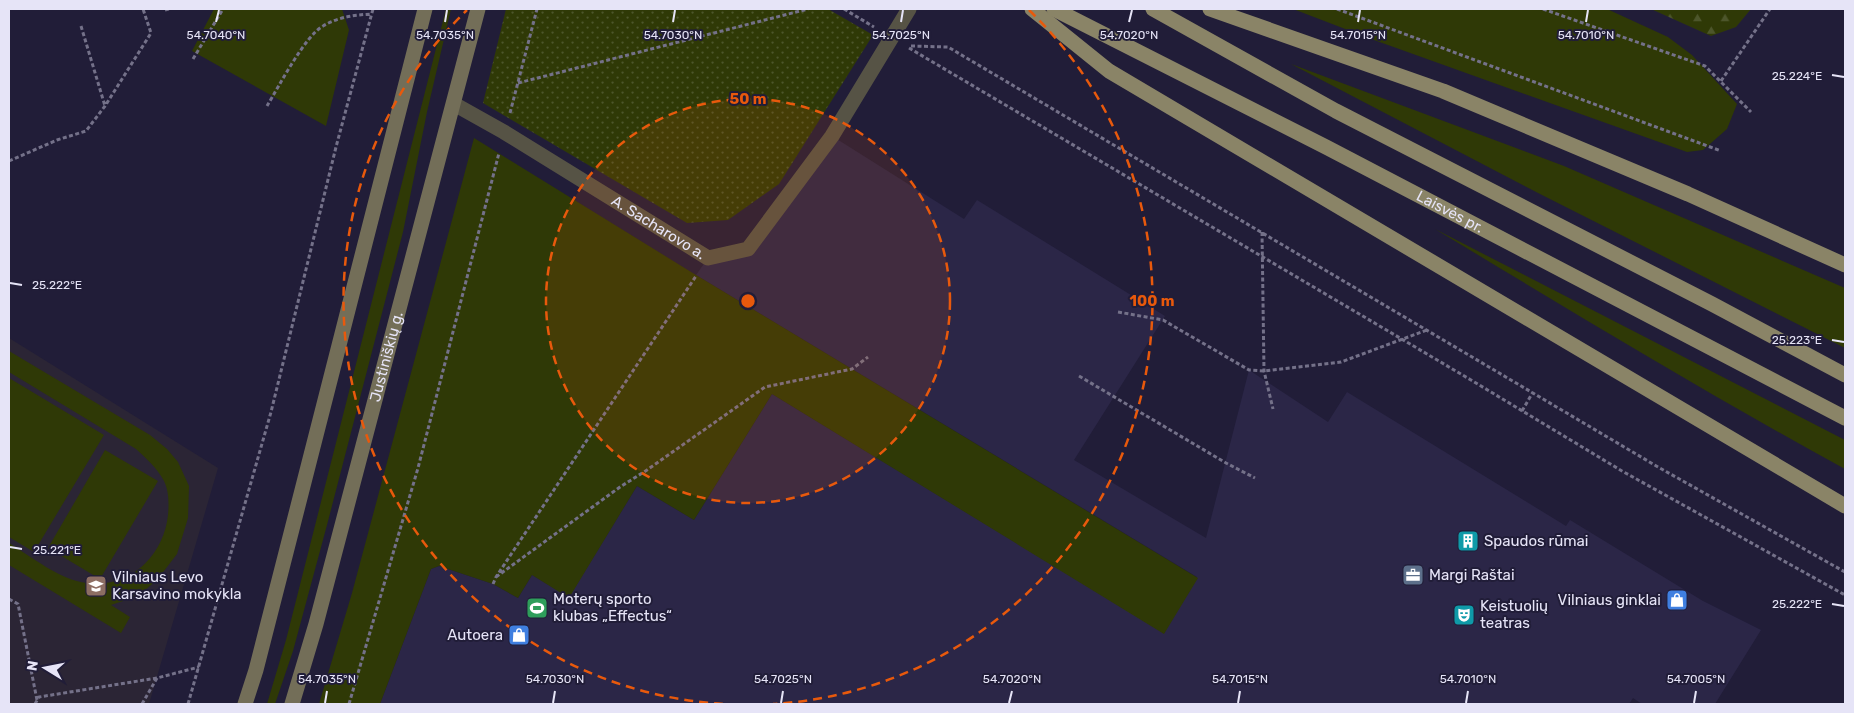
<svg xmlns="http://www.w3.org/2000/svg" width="1854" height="713" font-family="Rubik,sans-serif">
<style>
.built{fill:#2b2647}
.education{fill:#2b2535}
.grass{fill:#2f3906}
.forest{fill:url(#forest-firs)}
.park{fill:url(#park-dots)}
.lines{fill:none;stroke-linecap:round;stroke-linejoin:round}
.path{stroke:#747189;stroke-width:3;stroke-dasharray:4 2.5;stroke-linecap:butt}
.minor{stroke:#565345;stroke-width:15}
.secondary{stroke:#736e58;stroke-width:15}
.primary{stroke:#8a8467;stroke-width:15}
.ticks{fill:none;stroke:#e6e4f7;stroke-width:2}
.ring{fill:none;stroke:#e8590c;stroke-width:2.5;stroke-dasharray:9 6}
.labels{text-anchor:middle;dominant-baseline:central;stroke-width:4;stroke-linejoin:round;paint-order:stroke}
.street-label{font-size:15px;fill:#e6e4f7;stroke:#211d38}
.poi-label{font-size:15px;fill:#e6e4f7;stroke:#211d38;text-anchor:start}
.ticks-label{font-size:12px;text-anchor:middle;fill:#e6e4f7;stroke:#211d38;stroke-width:4;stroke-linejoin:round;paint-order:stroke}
.centre{fill:#e8590c;stroke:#211d38;stroke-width:2.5}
.ring-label{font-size:15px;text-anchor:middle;font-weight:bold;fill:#e8590c;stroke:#211d38;stroke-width:4;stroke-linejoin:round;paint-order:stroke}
</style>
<defs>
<pattern id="forest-firs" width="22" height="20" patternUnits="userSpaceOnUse" patternTransform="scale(1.25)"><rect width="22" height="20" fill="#2f3906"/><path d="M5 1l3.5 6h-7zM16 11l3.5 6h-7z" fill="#4d562b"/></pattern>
<pattern id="park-dots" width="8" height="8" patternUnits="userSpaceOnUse" patternTransform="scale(1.25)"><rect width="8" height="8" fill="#2f3906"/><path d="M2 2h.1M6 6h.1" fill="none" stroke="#4d562b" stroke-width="1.8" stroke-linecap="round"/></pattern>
</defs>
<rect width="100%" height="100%" fill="#211d38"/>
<path class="built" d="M832 136 964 219 977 200 1165 316 1074 460 1206 538 1249 370 1328 422 1347 392 1566 526 1570 520 1703 601 1761 630 1715 704H1642L1633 698 1629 704H380L431 569 439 566 493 584 518 598 532 575 569 597 637 486 694 520 772 394 1164 633 1197 577 696 275 708 258 748 249Z"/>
<path class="education" d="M9 338 218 468 149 704H9Z"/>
<path class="grass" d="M214 9H342L349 30 326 126 192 51Z
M446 9H451L427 112 403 232 327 525 293 651 275 704H267L286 640Z
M1293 9H1607L1668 37 1692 55 1737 104 1727 129 1703 150 1687 152 1374 40Z
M1291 64 1564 166 1845 288V348L1540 194Z
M474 138 696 275 1198 578 1164 634 772 394 694 520 637 486 569 598 532 575 518 598 493 584 439 566 431 569 380 704H319L352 593Z
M1435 229 1845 440V469C1706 393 1571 311 1435 229Z
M9 351 150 435 167 449 178 462 189 486 188 518 177 554 157 580 138 596 111 605 130 617 121 633 9 565V543C32 557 60 580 87 583 130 589 164 555 168 515 169 504 169 491 164 481 157 468 146 458 136 449L9 372Z
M9 378 104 435 34 552 9 537Z
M105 450 158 481 100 579 48 548Z"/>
<path class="forest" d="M1651 9H1751L1736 27 1711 36Z"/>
<path class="park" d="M506 9H828L873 35 779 184 728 220 687 223 483 103Z"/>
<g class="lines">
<path class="path" d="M844 9 874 27
M1337 9 1721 151
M1543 9 1705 66 1751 112
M165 10 169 9
M81 26 105 106
M911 46 948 47 1658 467 1845 572
M909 48 1471 380 1622 471 1845 595
M193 59 223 9
M1721 81 1770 9
M518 83 808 9
M267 106C279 86 305 36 323 26 338 17 354 15 372 14
M510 113 537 9
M9 161 57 140 86 131 105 106 151 33 143 9
M1262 232 1264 371 1273 409
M1118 312 1163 320 1249 370 1264 371 1341 362 1427 330
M1079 376 1226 463 1255 478
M1522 411 1533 392
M496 577 620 487 647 470 765 387 852 369 868 357
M493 584 496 577 696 276
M9 599 18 604 37 700
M35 704 39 697 157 678
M142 704 157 678 199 667
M188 704 271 412 336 147 373 9
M349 704 418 468 499 153"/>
<path class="minor" id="s1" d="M454 104 504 132 708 258 748 249 832 136 909 9"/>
<g class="secondary">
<path d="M245 704 256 670 425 9"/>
<path id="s2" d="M292 704 316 624 478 9"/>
</g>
<g class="primary">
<path d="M1032 9 1109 71 1845 506"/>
<path id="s3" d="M1054 9 1326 147 1845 418"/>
<path d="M1153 9 1336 111 1712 304 1845 375"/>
<path d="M1210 9 1443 91 1688 194 1845 265"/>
</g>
</g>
<path class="ticks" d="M216 22 219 10M445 22 447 10M673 22 675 10M901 22 903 10M1129 22 1132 10M1358 22 1360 10M1586 22 1588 10M1832 75 1844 77M10 283 22 285M1832 340 1844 342M10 547 22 549M1832 604 1844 606M325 703 327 691M553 703 555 691M781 703 783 691M1009 703 1012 691M1238 703 1240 691M1466 703 1468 691M1694 703 1696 691"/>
<circle cx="748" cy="301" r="202" fill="#e8590c" fill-opacity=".12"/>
<g class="ring">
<circle cx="748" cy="301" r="202"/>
<path d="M723 704A404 404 0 0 1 467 10M1029 10A404 404 0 0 1 773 704"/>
</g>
<defs>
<g id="building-square" transform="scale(1.125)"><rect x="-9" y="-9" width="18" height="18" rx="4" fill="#0f9aa8" stroke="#211d38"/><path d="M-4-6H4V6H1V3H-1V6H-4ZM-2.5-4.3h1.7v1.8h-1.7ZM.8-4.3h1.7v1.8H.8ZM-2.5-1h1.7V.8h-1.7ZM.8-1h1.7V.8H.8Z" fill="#fff"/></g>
<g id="office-square" transform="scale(1.125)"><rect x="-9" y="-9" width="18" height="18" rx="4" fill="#5c6f8a" stroke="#211d38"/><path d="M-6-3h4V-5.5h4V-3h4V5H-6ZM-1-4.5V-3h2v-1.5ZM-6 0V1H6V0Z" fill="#fff"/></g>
<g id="school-square" transform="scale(1.125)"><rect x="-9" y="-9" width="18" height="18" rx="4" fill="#8d6e63" stroke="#211d38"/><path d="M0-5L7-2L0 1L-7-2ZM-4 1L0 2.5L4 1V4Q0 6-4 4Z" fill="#fff"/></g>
<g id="shop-square" transform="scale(1.125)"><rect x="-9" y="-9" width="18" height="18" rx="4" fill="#3f7fe0" stroke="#211d38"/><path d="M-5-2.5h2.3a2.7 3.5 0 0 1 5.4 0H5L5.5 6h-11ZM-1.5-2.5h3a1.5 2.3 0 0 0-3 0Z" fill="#fff"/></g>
<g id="stadium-square" transform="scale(1.125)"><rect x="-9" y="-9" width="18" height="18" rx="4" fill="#2e9e5b" stroke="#211d38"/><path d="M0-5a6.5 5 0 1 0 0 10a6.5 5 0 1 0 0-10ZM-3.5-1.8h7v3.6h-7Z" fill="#fff"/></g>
<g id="theatre-square" transform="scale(1.125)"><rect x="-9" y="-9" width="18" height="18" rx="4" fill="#0f9aa8" stroke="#211d38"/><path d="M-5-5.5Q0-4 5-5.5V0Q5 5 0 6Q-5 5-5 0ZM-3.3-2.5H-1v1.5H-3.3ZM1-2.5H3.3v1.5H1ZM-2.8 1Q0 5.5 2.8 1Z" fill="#fff"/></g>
</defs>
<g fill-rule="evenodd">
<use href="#building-square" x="1468" y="541"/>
<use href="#office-square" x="1413" y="575"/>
<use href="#school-square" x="96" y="586"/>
<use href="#shop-square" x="1677" y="600"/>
<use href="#stadium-square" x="537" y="608"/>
<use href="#theatre-square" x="1464" y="615"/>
<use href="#shop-square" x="519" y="635"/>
</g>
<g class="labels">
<g class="street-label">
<text stroke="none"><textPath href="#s3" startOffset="445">Laisvės pr.</textPath></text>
<text stroke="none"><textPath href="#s1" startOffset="239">A. Sacharovo a.</textPath></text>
<text stroke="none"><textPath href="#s2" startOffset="360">Justiniškių g.</textPath></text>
</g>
<g class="poi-label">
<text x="1484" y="541">Spaudos rūmai</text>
<text x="1429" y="575">Margi Raštai</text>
<text x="112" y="577">Vilniaus Levo<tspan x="112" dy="17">Karsavino mokykla</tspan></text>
<text x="553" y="599">Moterų sporto<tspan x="553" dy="17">klubas „Effectus“</tspan></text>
<text x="1661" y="600" text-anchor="end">Vilniaus ginklai</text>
<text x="1480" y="606">Keistuolių<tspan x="1480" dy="17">teatras</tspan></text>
<text x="503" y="635" text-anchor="end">Autoera</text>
</g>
</g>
<g class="ticks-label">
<text x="673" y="39">54.7030°N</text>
<text x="1358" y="39">54.7015°N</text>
<text x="1586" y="39">54.7010°N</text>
<text x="216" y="39">54.7040°N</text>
<text x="445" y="39">54.7035°N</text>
<text x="901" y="39">54.7025°N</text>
<text x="1129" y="39">54.7020°N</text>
<text x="1797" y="80">25.224°E</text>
<text x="57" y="289">25.222°E</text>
<text x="1797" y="344">25.223°E</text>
<text x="57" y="554">25.221°E</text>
<text x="1797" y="608">25.222°E</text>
<text x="327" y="683">54.7035°N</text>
<text x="555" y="683">54.7030°N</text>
<text x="783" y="683">54.7025°N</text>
<text x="1012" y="683">54.7020°N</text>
<text x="1240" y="683">54.7015°N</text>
<text x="1468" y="683">54.7010°N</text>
<text x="1696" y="683">54.7005°N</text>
</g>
<circle cx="748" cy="301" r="8" class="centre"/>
<g class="ring-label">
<text x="748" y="104">50 m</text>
<text x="1152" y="306">100 m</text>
</g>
<rect width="1854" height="713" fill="none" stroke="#e6e4f7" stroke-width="20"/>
<g transform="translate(45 668) rotate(280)" stroke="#211d38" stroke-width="4" paint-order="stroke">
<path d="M0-4L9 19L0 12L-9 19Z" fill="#e6e4f7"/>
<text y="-8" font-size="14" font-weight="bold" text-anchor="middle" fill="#e6e4f7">N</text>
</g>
</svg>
